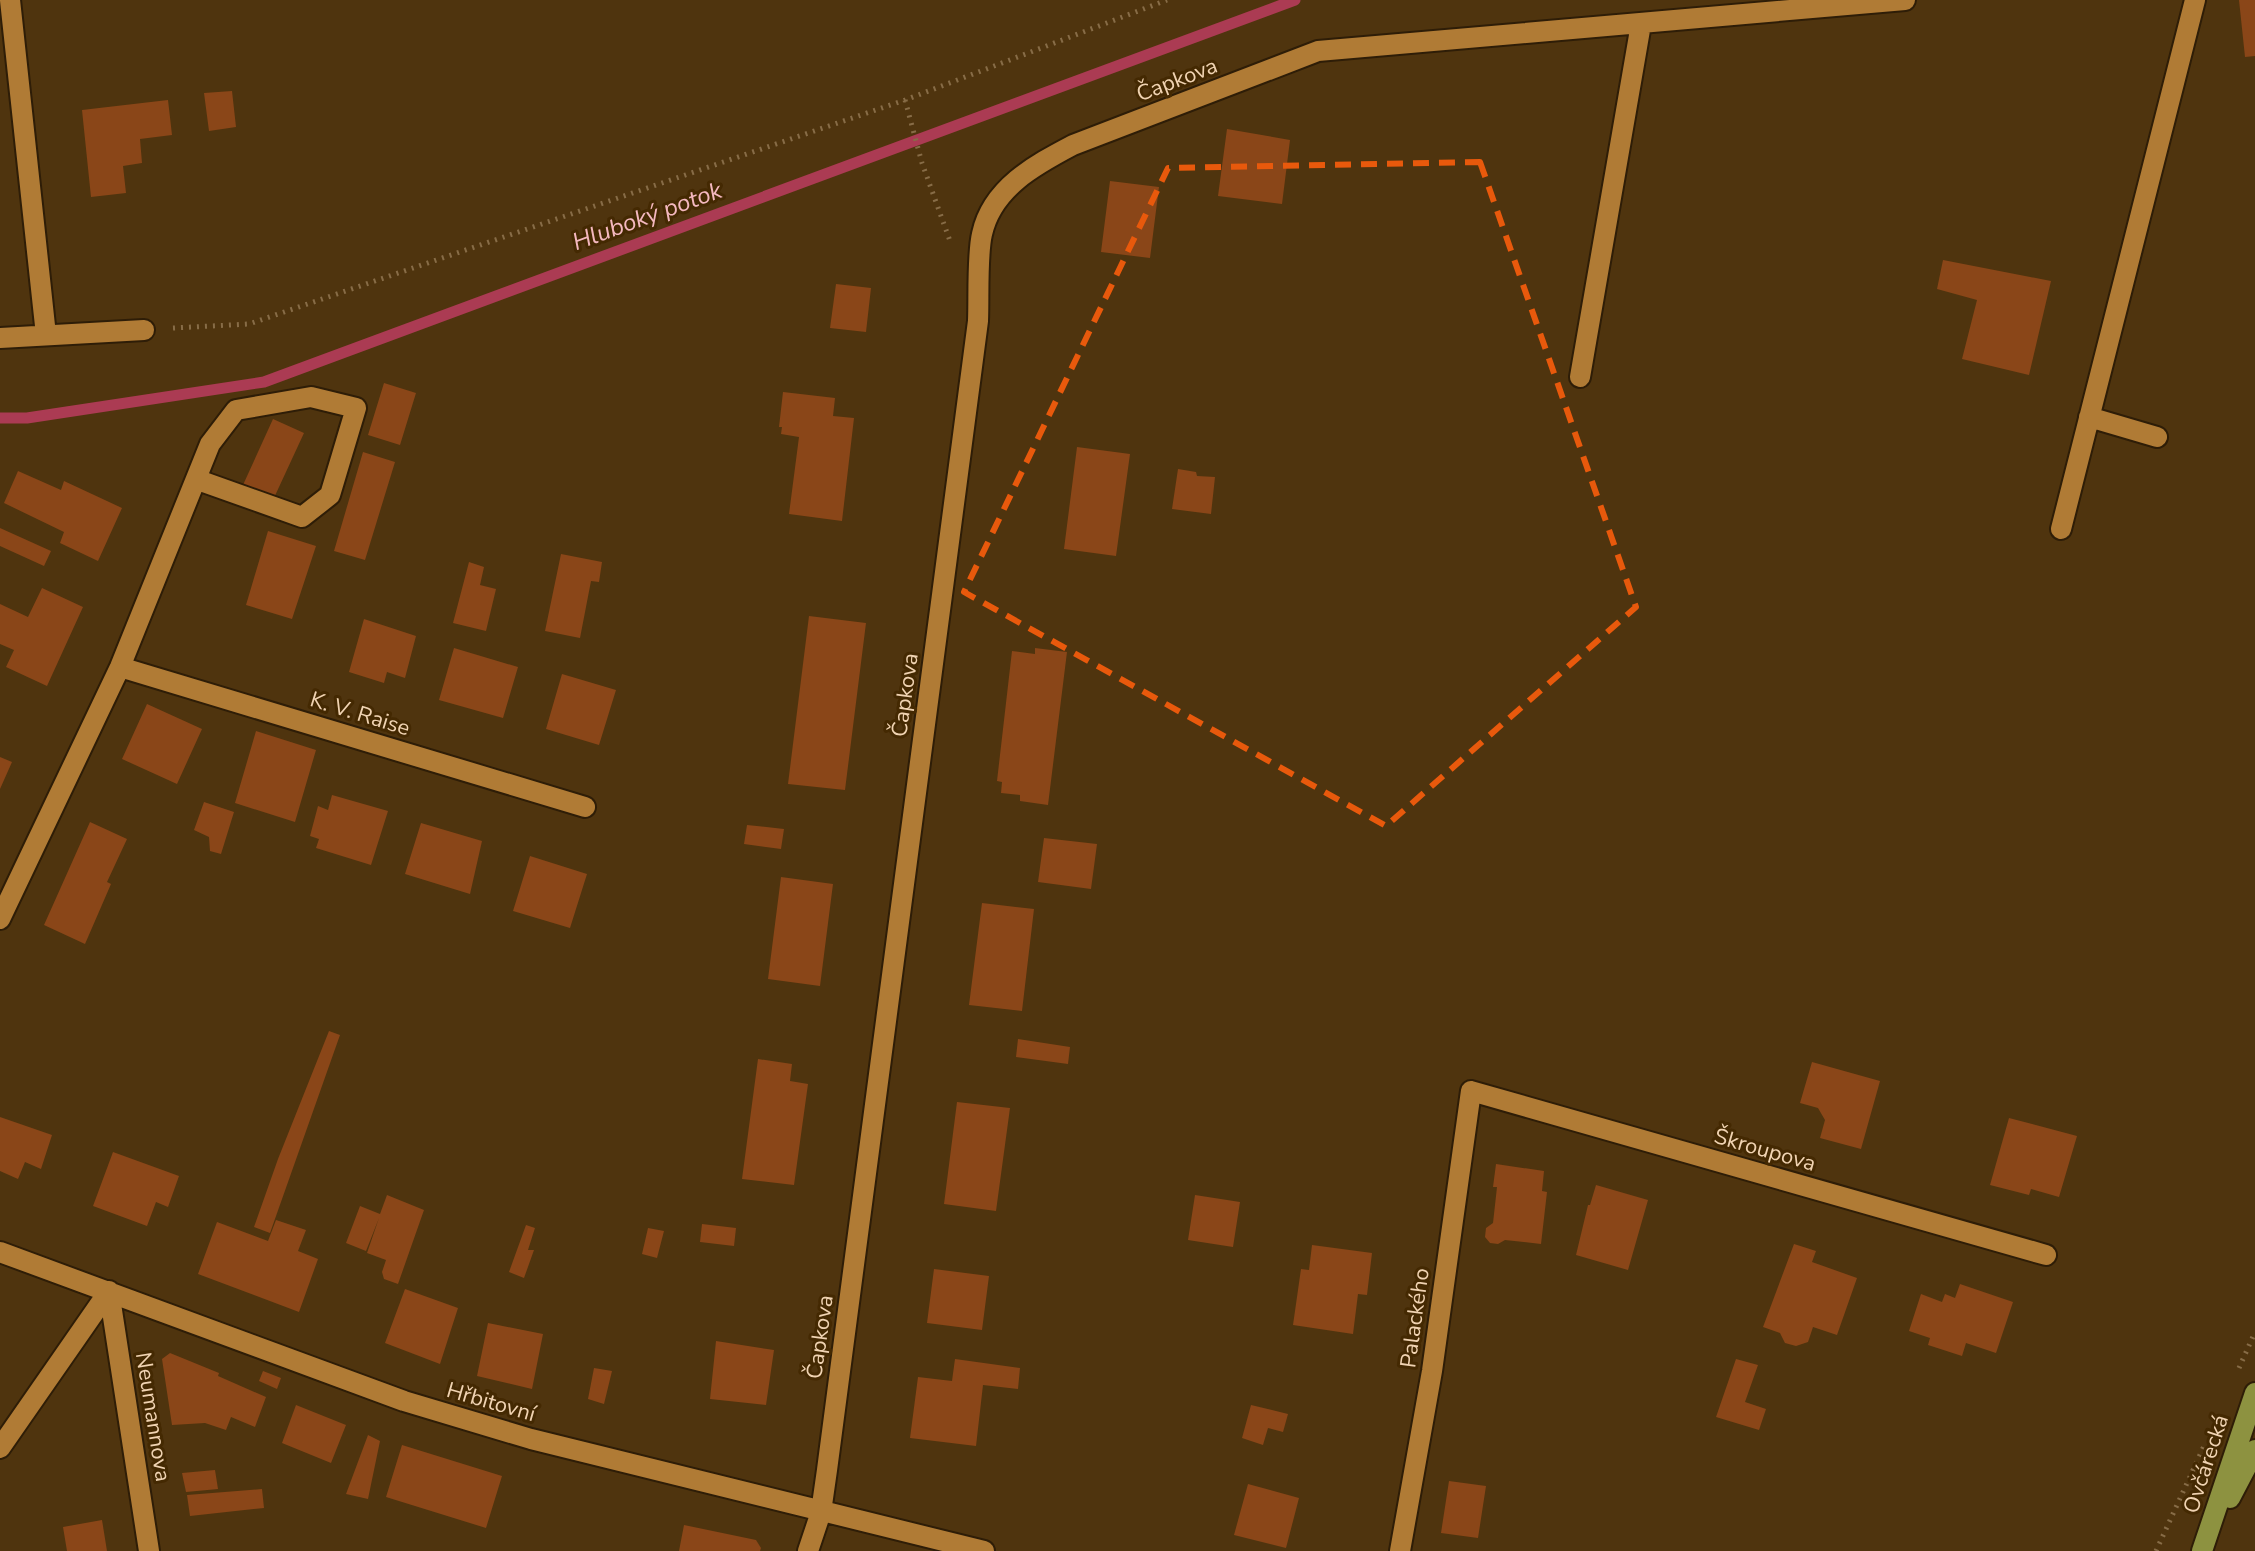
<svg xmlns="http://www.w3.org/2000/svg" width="2255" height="1551" font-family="'Nunito Sans',sans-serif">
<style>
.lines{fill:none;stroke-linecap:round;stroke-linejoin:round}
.stream{stroke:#ab3b53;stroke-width:11}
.building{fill:#8a4618}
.minor-casing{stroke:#2e1d07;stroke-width:24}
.major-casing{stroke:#2e1d07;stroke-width:24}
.path{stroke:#876c47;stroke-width:5;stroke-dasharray:2 6;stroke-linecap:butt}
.minor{stroke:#b07b35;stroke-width:20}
.major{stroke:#8d9240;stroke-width:20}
.marked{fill:none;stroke:#e8590c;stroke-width:6;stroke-dasharray:16 10;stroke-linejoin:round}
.labels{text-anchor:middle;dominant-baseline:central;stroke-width:6;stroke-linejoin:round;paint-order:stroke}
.street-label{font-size:22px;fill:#f0d3b2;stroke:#442902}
.water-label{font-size:24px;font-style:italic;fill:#f4b8bf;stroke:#442902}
</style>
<rect width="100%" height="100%" fill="#4f340e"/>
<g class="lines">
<path class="stream" d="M0 418H27L264 382 1295 0"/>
</g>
<path class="building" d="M2239 0H2255V56L2245 57Z
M232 91 236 127 209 131 204 93Z
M168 100 172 135 140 139 142 163 123 166 126 193 91 197 82 110Z
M1227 129 1290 140 1282 204 1218 196Z
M1110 181 1159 187 1150 258 1101 252Z
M1943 260 2051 281 2029 375 1962 359 1977 300 1937 289Z
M836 284 871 288 866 332 830 328Z
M384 383 416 393 400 445 368 435Z
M783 392 835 398 833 416 854 418 842 521 789 514 799 437 781 434 782 427H779Z
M273 419 304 433 273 500 243 485Z
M1077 447 1130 454 1116 556 1064 549Z
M363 452 395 462 365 560 334 551Z
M1178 469 1196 472 1197 476 1215 477 1211 514 1172 509Z
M18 471 61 490 64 481 122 508 98 561 60 543 64 532 4 503Z
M0 528 51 551 44 566 0 546Z
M268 531 316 546 292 619 246 605Z
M561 554 602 562 599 582 591 581 580 638 545 631Z
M469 562 484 567 480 585 496 589 486 631 453 623Z
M42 588 83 607 47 686 6 667 14 650 0 644V604L28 617Z
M809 616 866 623 845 790 788 784Z
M364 619 416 636 405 678 387 672 384 683 349 672Z
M454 648 518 667 503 718 439 700Z
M1035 648 1067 652 1048 805 1020 801V795L1001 793 1002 782 997 781 1012 651 1035 654Z
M562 674 616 690 599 745 546 729Z
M147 704 202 729 177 784 122 759Z
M256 731 316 750 295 822 235 803Z
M0 757 12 762 0 789Z
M332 795 388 811 371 865 316 848 319 839 310 836 318 806 328 810Z
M204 802 234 812 221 854 210 851 209 837 194 830Z
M90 822 127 839 107 882 111 884 85 944 44 925Z
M421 823 482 841 470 894 405 874Z
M747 825 784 829 781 849 744 844Z
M1044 838 1097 844 1091 889 1038 882Z
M530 856 587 874 570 928 513 911Z
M781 877 833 884 820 986 768 979Z
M982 903 1034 909 1022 1011 969 1005Z
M329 1031 340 1035 270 1233 254 1227 278 1159Z
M1018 1039 1070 1047 1068 1064 1016 1057Z
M758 1059 792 1064 790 1081 808 1084 794 1185 742 1179Z
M1812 1062 1880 1081 1861 1149 1820 1138 1825 1120 1818 1108 1800 1103Z
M957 1102 1010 1108 996 1211 944 1204Z
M0 1117 52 1135 41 1169 25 1162 18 1179 0 1171Z
M2009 1118 2077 1136 2059 1197 2031 1189 2029 1195 1990 1185Z
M113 1152 179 1176 168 1207 156 1202 147 1226 93 1206Z
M1496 1164 1544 1171 1542 1191 1547 1192 1541 1244 1505 1240 1498 1244 1490 1243 1485 1237 1486 1228 1493 1223 1497 1187H1493Z
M1596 1185 1648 1200 1628 1270 1576 1255 1588 1205H1590Z
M387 1195 424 1210 398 1284 384 1279 382 1272 386 1260 367 1253 379 1218 366 1251 346 1243 360 1206 380 1214Z
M1195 1195 1240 1202 1233 1247 1188 1240Z
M276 1220 306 1230 298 1251 318 1259 299 1312 198 1274 217 1222 268 1241Z
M702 1224 736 1228 734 1246 700 1242Z
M526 1225 535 1228 528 1250H534L524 1278 509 1272Z
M648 1228 664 1231 657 1258 642 1254Z
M1794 1244 1816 1251 1812 1262 1857 1278 1837 1335 1813 1327 1808 1342 1796 1346 1785 1343 1780 1333 1763 1327Z
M1312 1245 1372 1253 1367 1295 1358 1294 1353 1334 1293 1325 1301 1269 1309 1270Z
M934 1269 989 1276 982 1330 927 1323Z
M1960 1284 2013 1302 1996 1353 1966 1343 1962 1356 1928 1345 1930 1338 1909 1331 1921 1294 1942 1302 1945 1294 1955 1298Z
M405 1289 458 1308 440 1364 385 1343Z
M488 1323 543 1334 532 1389 477 1376Z
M716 1341 774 1350 766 1405 710 1399Z
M170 1353 219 1373 218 1376 266 1397 255 1427 231 1417 226 1430 205 1423 172 1425 162 1359Z
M955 1359 1020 1368 1018 1389 983 1385 976 1446 910 1438 918 1377 952 1381Z
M1736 1359 1758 1365 1745 1402 1766 1409 1759 1430 1716 1417Z
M594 1368 612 1371 604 1404 588 1399Z
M263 1371 281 1378 277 1389 259 1381Z
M296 1405 346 1425 331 1463 282 1443Z
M1251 1405 1288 1414 1283 1432 1268 1428 1263 1445 1242 1438Z
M368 1435 380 1441 368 1499 346 1494Z
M402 1445 502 1476 486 1528 386 1497Z
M215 1470 218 1489 186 1492 182 1473Z
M1449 1481 1486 1486 1478 1538 1441 1533Z
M1248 1484 1299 1498 1286 1548 1234 1535Z
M262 1489 264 1508 190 1516 187 1495Z
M102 1520 107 1551H67L63 1527Z
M684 1525 756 1540 761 1548 760 1551H679Z"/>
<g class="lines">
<g class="minor-casing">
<path id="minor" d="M10 0 46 335
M0 338 144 330
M1580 377 1641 24
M2089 417 2157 437
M2061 529 2195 0
M120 667 585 807
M0 919 120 667 210 444 236 410 311 397 356 408 330 495 302 517 198 480
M0 1252 404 1401 531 1439 984 1551
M109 1291 149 1551
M0 1448 109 1291
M808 1551 821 1512 827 1470 978 321C979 298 977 255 982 234 992 188 1035 165 1073 145L1318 51 1905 0
M1400 1551 1432 1371 1471 1091 2046 1255"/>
</g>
<g class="major-casing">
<path id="major" d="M2230 1498 2255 1450
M2202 1551 2255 1393"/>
</g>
<path class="path" d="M905 100 922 163 950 241
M173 328 249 324 905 100 1167 0
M2239 1368 2255 1332
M2156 1551 2204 1446"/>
<use href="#minor" class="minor"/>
<use href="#major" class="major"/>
</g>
<path class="marked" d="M1480 162 1636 607 1386 826 964 592 1168 168Z"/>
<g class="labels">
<g class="street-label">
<text transform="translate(1177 80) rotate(-21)">Čapkova</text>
<text transform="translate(905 695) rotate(-82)">Čapkova</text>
<text transform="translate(360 714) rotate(17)">K. V. Raise</text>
<text transform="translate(1765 1150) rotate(16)">Škroupova</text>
<text transform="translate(1415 1318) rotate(-82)">Palackého</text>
<text transform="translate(820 1337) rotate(-82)">Čapkova</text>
<text transform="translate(491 1402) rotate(16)">Hřbitovní</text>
<text transform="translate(153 1417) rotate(81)">Neumannova</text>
<text transform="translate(2206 1464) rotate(-72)">Ovčárecká</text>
</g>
<g class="water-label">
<text transform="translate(647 216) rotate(-20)">Hluboký potok</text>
</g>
</g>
</svg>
